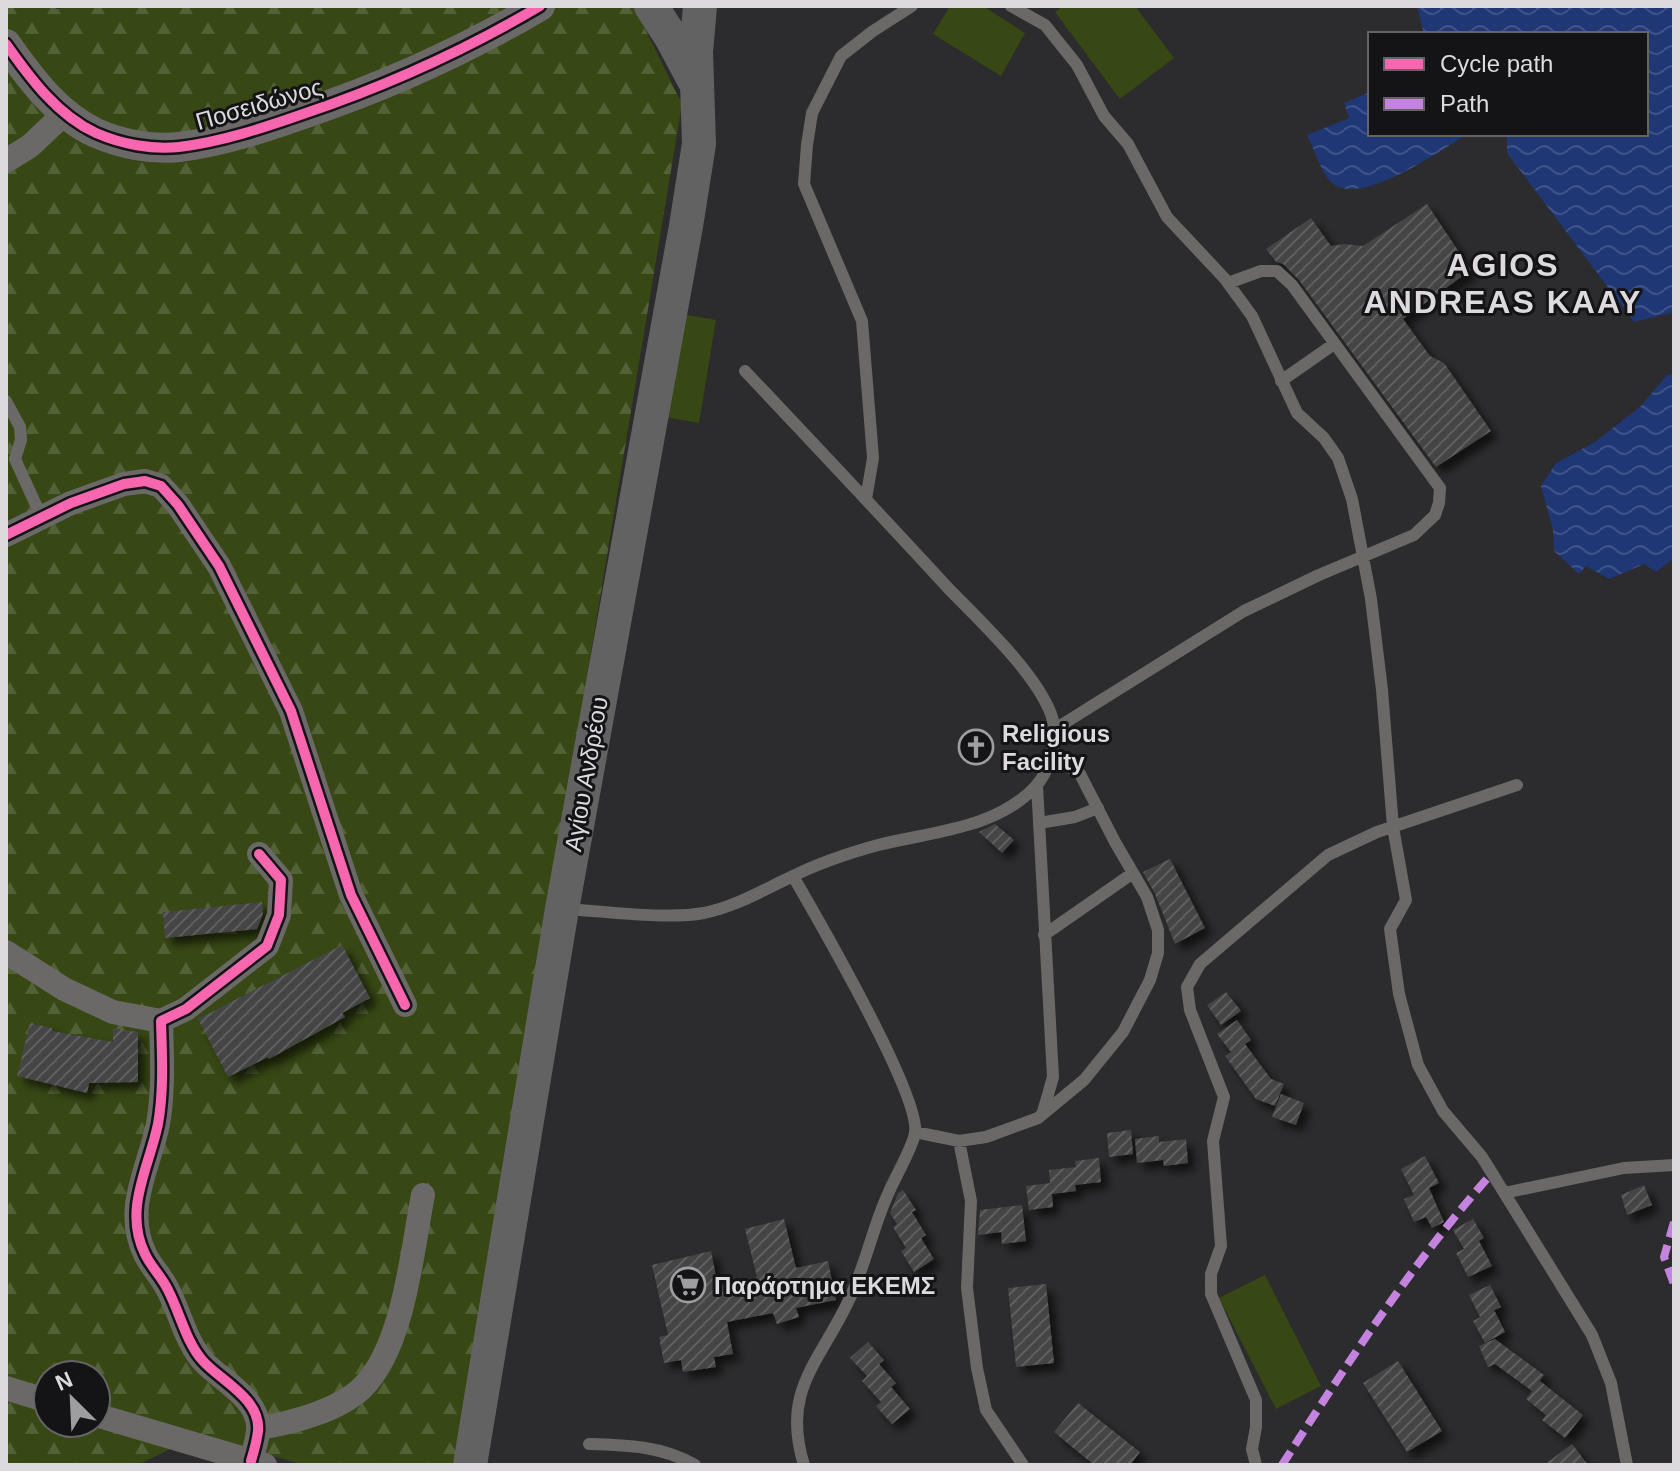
<svg xmlns="http://www.w3.org/2000/svg" width="1680" height="1471" font-family="Helvetica,sans-serif">
<style>
.forest{fill:url(#forest-firs);fill-rule:evenodd}
.pitch{fill:#374814}
.water{fill:url(#water-waves)}
.building{fill:url(#building-hatch);filter:url(#shadow)}
.lines{fill:none;stroke-linecap:round;stroke-linejoin:round}
.service{stroke:#6a6968;stroke-width:12}
.minor{stroke:#6a6968;stroke-width:24}
.tertiary{stroke:#6a6968;stroke-width:30}
.secondary{stroke:#636263;stroke-width:34}
.quiet{stroke:#c483df;stroke-width:8;stroke-dasharray:16 8;stroke-linecap:butt}
.cycleway-casing{stroke:#141315;stroke-width:15}
.cycleway{stroke:#f766af;stroke-width:10}
.labels{text-anchor:middle;dominant-baseline:central;stroke-width:6;stroke-linejoin:round;paint-order:stroke}
.street-label{font-size:24px;fill:#dcdadd;stroke:#141315}
.poi-label{font-size:24px;font-weight:bold;fill:#dcdadd;stroke:#141315;text-anchor:start}
.district-label{font-size:32px;font-weight:bold;letter-spacing:2px;fill:#dcdadd;stroke:#141315}
</style>
<defs>
<pattern id="forest-firs" width="22" height="20" patternUnits="userSpaceOnUse" patternTransform="scale(2)"><rect width="22" height="20" fill="#374814"/><path d="M5 1l3.5 6h-7zM16 11l3.5 6h-7z" fill="#536236"/></pattern>
<pattern id="water-waves" width="16" height="10" patternUnits="userSpaceOnUse" patternTransform="scale(2)"><rect width="16" height="10" fill="#1f3775"/><path d="M0 5q4-4 8 0t8 0" fill="none" stroke="#3f5388"/></pattern>
<pattern id="building-hatch" width="6" height="6" patternUnits="userSpaceOnUse" patternTransform="scale(2)"><rect width="6" height="6" fill="#444445"/><path d="M-1 1l2-2M0 6l6-6M5 7l2-2" fill="none" stroke="#5e5e5f"/></pattern>
<filter id="shadow"><feDropShadow dx="7" dy="7" stdDeviation="4" flood-color="#0009"/></filter>
</defs>
<rect width="100%" height="100%" fill="#2c2b2d"/>
<path class="forest" d="M6 6H56V9L76 6H634L682 104 456 1465H305L198 1435 138 1465H6ZM48 1375H96V1423H48Z"/>
<path class="pitch" d="M950 6H983L1025 33 1001 76 933 34Z
M1063 6H1135L1174 58 1120 99 1055 12Z
M659 310 716 320 699 423 641 413Z
M1265 1275 1321 1386 1276 1409 1219 1298Z"/>
<path class="water" d="M1417 6H1674V312L1634 322 1507 153V134H1646V34H1424Z
M1370 92V134H1468C1440 150 1356 212 1329 180 1320 169 1314 149 1307 135L1349 118 1344 103Z
M1674 374V558L1656 572 1644 564 1609 579 1586 566 1579 574 1554 551 1553 530 1541 486 1556 463 1595 442 1641 406 1667 375Z"/>
<path class="building" d="M1427 204 1471 270 1403 319 1430 356 1444 363 1491 431 1436 467 1299 280 1283 264 1276 262 1266 249 1311 218 1331 246 1345 244 1363 246Z
M995 824 1014 840 1002 853 979 832Z
M1170 859 1205 928 1175 944 1155 894 1143 872Z
M262 902 263 914 257 929 165 938 163 912Z
M342 945 370 998 342 1013 345 1017 269 1059 268 1057 228 1077 198 1019Z
M1226 992 1241 1011 1221 1025 1207 1005Z
M1237 1020 1251 1040 1245 1044 1271 1079 1284 1084 1275 1106 1256 1099 1225 1056 1231 1052 1217 1034Z
M30 1023 52 1028V1031L113 1042V1028L138 1032V1082L89 1083 87 1093 17 1076Z
M1281 1094 1304 1103 1296 1125 1272 1117Z
M1131 1130 1133 1154 1109 1157 1107 1133Z
M1159 1136V1142L1186 1139 1188 1163 1164 1166 1163 1160 1137 1163 1135 1139Z
M1425 1156 1439 1183 1429 1188 1444 1222 1432 1228 1426 1217 1414 1222 1404 1199 1414 1195 1401 1169Z
M1099 1158 1101 1182 1075 1185 1076 1191 1052 1194 1053 1207 1029 1210 1026 1186 1050 1183 1049 1170 1076 1167 1075 1161Z
M1644 1185 1652 1205 1627 1215 1621 1195Z
M903 1190 916 1210 912 1212 926 1235 921 1238 934 1259 914 1272 901 1251 906 1248 893 1227 897 1224 890 1213 898 1193Z
M1022 1205 1026 1241 1002 1244 1001 1232 978 1235 980 1210Z
M784 1219 796 1268 828 1261 836 1300 796 1308 799 1317 777 1324 773 1313 727 1322 733 1354 714 1357 716 1367 683 1372 681 1360 664 1363 659 1337 668 1335 652 1265 711 1251 718 1286 757 1277 745 1229Z
M1473 1219 1484 1238 1479 1241 1492 1266 1468 1277 1456 1253 1464 1249 1453 1230Z
M1046 1284 1054 1363 1016 1367 1008 1288Z
M1490 1285 1501 1307 1480 1317 1469 1295Z
M1494 1310 1505 1332 1485 1343 1473 1321Z
M1495 1339 1544 1375 1532 1391 1495 1364 1488 1367 1479 1346Z
M868 1342 884 1360 879 1364 896 1383 891 1387 910 1409 892 1424 876 1406 881 1402 862 1381 867 1376 850 1358Z
M1398 1361 1442 1431 1407 1452 1363 1383Z
M1540 1381 1583 1415 1565 1438 1542 1420 1546 1415 1526 1399Z
M1078 1403 1140 1452 1130 1465H1094L1054 1432Z
M1572 1444 1588 1465H1544Z"/>
<g class="lines">
<path class="service" d="M1011 6 1045 25 1077 65 1104 116 1128 144 1167 217 1225 279 1252 316 1297 413 1324 438 1338 458 1352 499 1371 599 1382 690 1393 827 1406 900 1390 929 1399 994 1418 1065 1443 1111 1482 1157 1592 1335 1611 1383 1627 1465
M1281 381 1334 344
M6 401 20 427 21 440 15 459 42 518
M866 499 873 458 862 321 804 184 807 145 812 113 841 56 873 31 912 6
M1055 729 1244 611 1319 575 1414 535 1435 515 1439 503 1440 488 1292 285 1277 271H1261L1228 283
M1037 785 1053 1077 1043 1112
M1039 823 1075 817 1098 808
M793 876C816 916 921 1096 915 1133 913 1147 894 1179 888 1194 872 1229 865 1268 848 1302 819 1363 781 1391 804 1465
M565 909C604 911 666 920 704 913 737 906 763 890 793 876 819 863 849 853 878 845 930 832 996 829 1035 787 1051 770 1059 736 1051 714 1035 672 980 621 948 588 881 515 813 443 745 371
M1044 935 1133 873
M915 1132 959 1141 986 1137 1038 1118 1084 1080 1123 1032 1150 980 1158 953V930L1147 897 1115 842 1080 774 1051 755
M959 1141 971 1201 967 1288 977 1368 986 1410 1023 1465
M1504 1193 1624 1168 1674 1165
M589 1444C627 1445 662 1446 695 1465
M1256 1465 1252 1449 1256 1427V1400L1211 1294V1274L1221 1246 1213 1141 1224 1097 1190 1010 1187 987 1200 964 1328 855 1377 832 1517 785"/>
<path class="minor" d="M6 161 30 146 65 113
M6 535 71 503 124 484 145 481 161 486 178 505 219 566 291 711 351 895 405 1005
M6 952 64 989 113 1012 161 1021
M6 1388 48 1401
M96 1415 265 1465
M259 1428C291 1423 338 1411 362 1388 404 1347 412 1251 423 1195
M251 1461C254 1451 257 1441 258 1431 261 1399 221 1381 203 1361 186 1342 180 1313 168 1290 162 1277 151 1267 145 1254 123 1209 149 1168 158 1124 164 1090 162 1055 161 1021L186 1009 267 946 279 915 281 880 259 854"/>
<path class="tertiary" d="M6 44C30 78 57 115 96 133 121 144 152 150 179 147 221 142 263 128 303 114 386 86 464 51 540 6"/>
<path class="secondary" d="M651 6 671 37 694 80
M470 1465 562 909 686 226 699 144 696 52 700 6"/>
<path class="quiet" d="M1674 1222 1664 1257 1674 1284
M1282 1465C1347 1364 1412 1263 1492 1173"/>
<g class="cycleway-casing">
<path id="cycleway" d="M6 44C30 78 57 115 96 133 121 144 152 150 179 147 221 142 263 128 303 114 386 86 464 51 540 6
M6 535 71 503 124 484 145 481 161 486 178 505 219 566 291 711 351 895 405 1005
M251 1461C254 1451 257 1441 258 1431 261 1399 221 1381 203 1361 186 1342 180 1313 168 1290 162 1277 151 1267 145 1254 123 1209 149 1168 158 1124 164 1090 162 1055 161 1021L186 1009 267 946 279 915 281 880 259 854"/>
</g>
<use href="#cycleway" class="cycleway"/>
</g>
<defs>
<g id="church-ring" transform="scale(1.8)"><circle r="9.5" fill="#141315" stroke="#9e9d9f" stroke-width="1.5"/><path d="M-1.2-6h2.4v3.5h3.3v2.4h-3.3V6h-2.4V-.1h-3.3v-2.4h3.3Z" fill="#9e9d9f"/></g>
<g id="supermarket-ring" transform="scale(1.8)"><circle r="9.5" fill="#141315" stroke="#9e9d9f" stroke-width="1.5"/><path d="M-6-5.5h2.5l.6 2H6L4.5 2H-2.5L-4.4-4H-6ZM-1.5 3.2a1.3 1.3 0 1 0 .1 0ZM3 3.2a1.3 1.3 0 1 0 .1 0Z" fill="#9e9d9f"/></g>
</defs>
<g fill-rule="evenodd">
<use href="#church-ring" x="976" y="747"/>
<use href="#supermarket-ring" x="688" y="1285"/>
</g>
<g class="labels">
<g class="street-label">
<text transform="translate(259 104) rotate(-16)">Ποσειδώνος</text>
<text transform="translate(586 774) rotate(-80)">Αγίου Ανδρέου</text>
</g>
<g class="poi-label">
<text x="1002" y="733">Religious<tspan x="1002" dy="28">Facility</tspan></text>
<text x="714" y="1285">Παράρτημα ΕΚΕΜΣ</text>
</g>
<g class="district-label">
<text x="1503" y="265">AGIOS<tspan x="1503" dy="37">ANDREAS KAAY</tspan></text>
</g>
</g>
<rect width="1680" height="1471" fill="none" stroke="#dcdadd" stroke-width="16"/>
<rect x="1368" y="32" width="280" height="104" fill="#141315" stroke="#646365" stroke-width="2"/>
<rect x="1384" y="58" width="40" height="12" fill="#f766af" stroke="#646365" stroke-width="2"/>
<text x="1440" y="72" font-size="24" fill="#dcdadd">Cycle path</text>
<rect x="1384" y="98" width="40" height="12" fill="#c483df" stroke="#646365" stroke-width="2"/>
<text x="1440" y="112" font-size="24" fill="#dcdadd">Path</text>
<g transform="translate(72 1399) rotate(336)"><circle r="38" fill="#141315" stroke="#646365" stroke-width="2"/>
<path d="M0-6L14 30L0 20L-14 30Z" fill="#9e9d9f"/>
<text y="-12" font-size="22" font-weight="bold" text-anchor="middle" fill="#dcdadd">N</text>
</g>
</svg>
